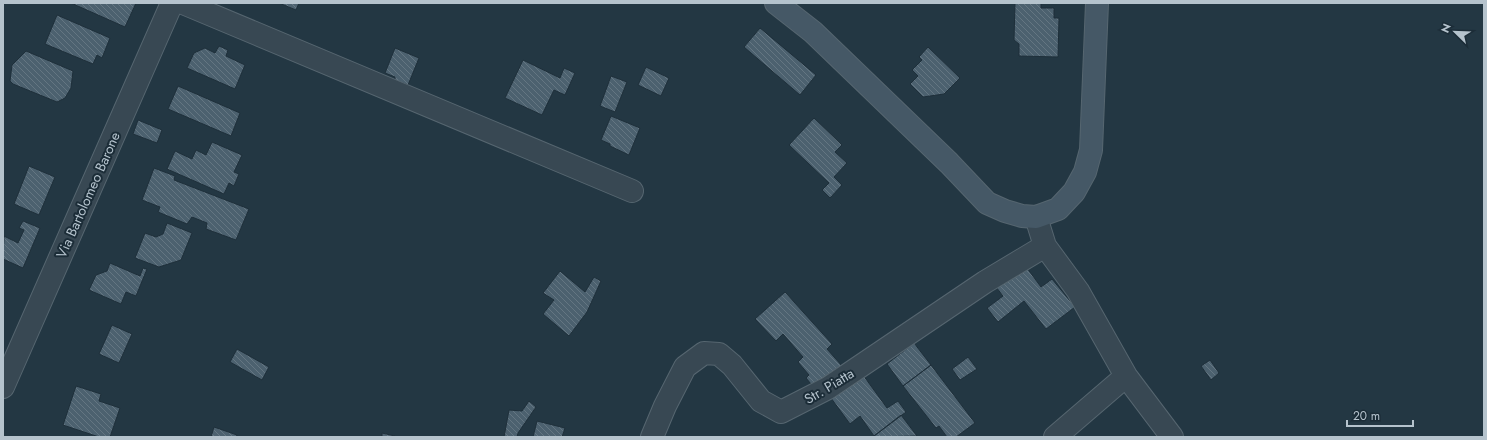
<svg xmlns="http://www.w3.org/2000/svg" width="1487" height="440" font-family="Jost,sans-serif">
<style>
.building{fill:url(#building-back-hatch);stroke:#1e2f3a}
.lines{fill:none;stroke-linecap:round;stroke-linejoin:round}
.street-casing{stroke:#566670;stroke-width:24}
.secondary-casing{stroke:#566670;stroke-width:24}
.street{stroke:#384853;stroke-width:22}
.secondary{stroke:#455866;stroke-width:22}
.labels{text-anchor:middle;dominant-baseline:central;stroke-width:4;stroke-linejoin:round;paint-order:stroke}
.street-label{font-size:14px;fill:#b5c3cd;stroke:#1c2d38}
</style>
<defs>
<pattern id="building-back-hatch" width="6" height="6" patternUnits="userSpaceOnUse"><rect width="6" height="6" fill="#4c616f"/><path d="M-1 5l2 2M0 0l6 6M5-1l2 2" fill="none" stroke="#647682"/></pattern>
</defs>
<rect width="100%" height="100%" fill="#233743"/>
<path class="building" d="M71 3H136L125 27Z
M279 3H299L296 10Z
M1015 3H1041V8H1054V18H1059L1058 57 1019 56V44L1014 40Z
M57 15 110 38 102 58 97 55 93 64 45 44Z
M760 28 816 75 800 95 744 47Z
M219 46 228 50 226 56 245 65 235 89 187 68 194 53 205 48 215 53Z
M928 47 960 78 944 94 923 97 910 84 918 76 912 70 922 60 919 57Z
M395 48 419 58 408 85 395 80V77L385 73Z
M26 51 73 71 71 88 65 98 57 102 13 84 10 81 12 65Z
M523 60 560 78 564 68 575 73 565 95 554 90 542 115 505 98Z
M646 67 669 78 661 96 638 85Z
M611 76 627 82 615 112 600 106Z
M178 86 240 113 231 136 168 109Z
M611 116 640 128 629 155 610 146V144L601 140Z
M814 118 842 145 835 152 847 163 834 177 842 185 830 198 822 190 829 183 789 145Z
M138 120 162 130 157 143 133 134Z
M212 142 242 155 234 172 239 174 234 186 229 183 224 194 167 169 175 151 192 159 196 150 206 155Z
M29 166 55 177 39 215 14 204Z
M154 168 175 176 174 180 249 209 236 240 206 229 207 223 192 217 187 224 158 212 160 207 142 200Z
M23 221 40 228 23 268 3 259 4 236 18 243 24 230 19 228Z
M167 223 192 233 181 260 159 267 135 258 145 233 156 237 163 234Z
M110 263 140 276 143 268 147 269 136 296 126 292 121 304 89 290 96 275 107 271Z
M1024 264 1041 287 1052 279 1075 307 1046 329 1024 301 998 322 987 308 1003 296 996 287Z
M560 271 585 292 594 277 601 281 587 312 569 336 543 314 554 300 543 293Z
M785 292 832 344 827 349 842 366 816 390 806 378 809 375 798 362 803 357 783 334 776 341 755 319Z
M112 325 132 334 119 363 99 354Z
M914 343 931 365 903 386 887 364Z
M237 349 269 367 262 380 230 362Z
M968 357 977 369 960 380 952 369Z
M1210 360 1219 373 1211 380 1201 366Z
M931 365 975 423 956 437H947L939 426 936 428 903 386Z
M863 375 887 408 898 401 906 412 874 436 860 416 850 424 831 398Z
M76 386 101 394 99 401 120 408 110 437H99L63 425Z
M529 401 536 407 518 433 517 437H504L509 410 522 411Z
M901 415 917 436 872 437 874 436Z
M537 421 565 428 562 437H533Z
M214 427 237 435 236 437H211Z
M382 433 395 436V437H382Z"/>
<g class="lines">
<g class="street-casing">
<path id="street" d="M183 3 632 191
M1036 217 1045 246 1078 291 1126 376 1172 437
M3 387 172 3
M652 437 665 406 685 367 704 353 719 354 732 365 761 401 781 412 828 388 985 282 1045 246
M1055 437 1126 376"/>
</g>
<g class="secondary-casing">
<path id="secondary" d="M776 3 813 32 949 163 987 203 1005 211 1022 216 1036 217 1058 209 1074 192 1085 172 1091 150 1097 3"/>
</g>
<use href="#street" class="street"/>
<use href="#secondary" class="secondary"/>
</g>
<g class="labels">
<g class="street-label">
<text transform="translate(88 195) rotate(-66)">Via Bartolomeo Barone</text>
<text transform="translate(829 386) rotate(-31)">Str. Piatta</text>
</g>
</g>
<rect width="1487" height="440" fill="none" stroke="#b5c3cd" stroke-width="8"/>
<g transform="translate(1455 32) rotate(293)" stroke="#1c2d38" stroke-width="3" paint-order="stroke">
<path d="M0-3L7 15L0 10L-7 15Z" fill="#b5c3cd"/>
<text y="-6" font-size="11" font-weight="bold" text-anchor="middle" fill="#b5c3cd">N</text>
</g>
<path d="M1347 420v6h66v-6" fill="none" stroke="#b5c3cd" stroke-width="2"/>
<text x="1353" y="420" font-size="12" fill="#b5c3cd" stroke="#1c2d38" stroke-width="3" paint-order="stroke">20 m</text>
</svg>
